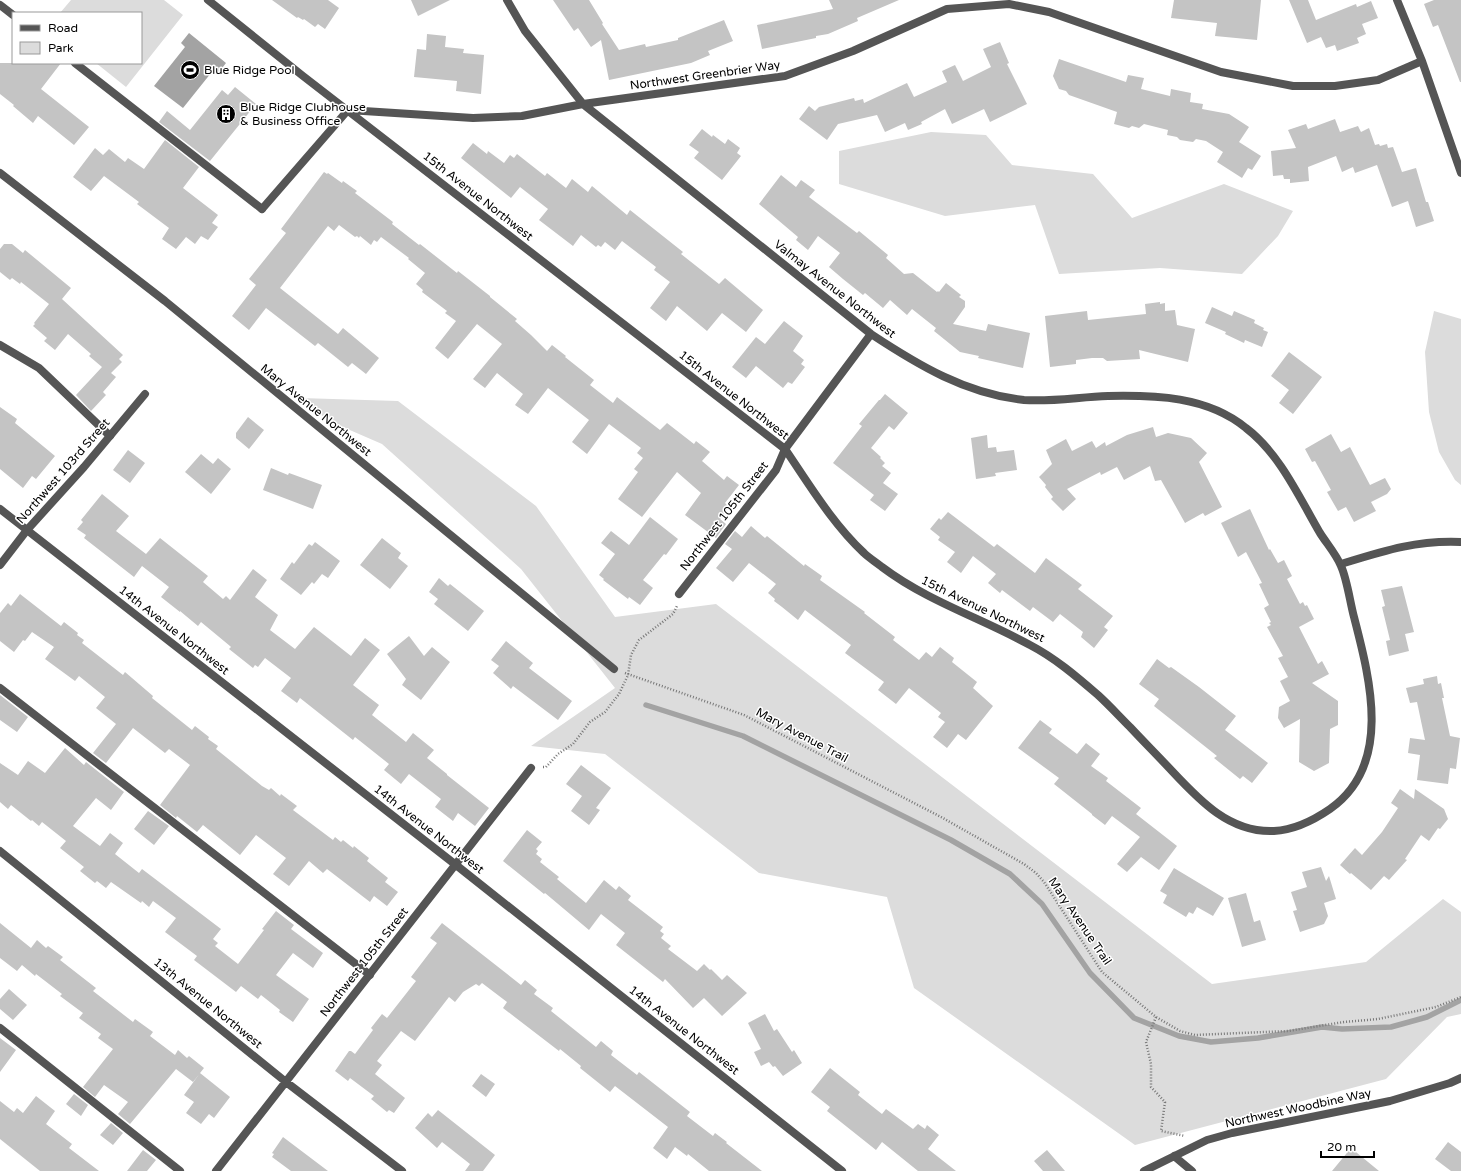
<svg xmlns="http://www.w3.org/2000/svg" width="1461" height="1171" font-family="'Varela Round',sans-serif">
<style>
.green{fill:#dcdcdc}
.water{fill:#a3a3a3}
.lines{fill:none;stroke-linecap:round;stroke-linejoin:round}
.stream{stroke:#a3a3a3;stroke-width:5.5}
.building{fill:#c4c4c4}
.path{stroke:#777;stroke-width:2.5;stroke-dasharray:1 2;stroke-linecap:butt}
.lane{stroke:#555;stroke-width:8}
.street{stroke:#555;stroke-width:8}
.labels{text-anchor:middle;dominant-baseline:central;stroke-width:3;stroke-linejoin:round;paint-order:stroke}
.poi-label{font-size:12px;fill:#000;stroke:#fff;text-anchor:start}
.street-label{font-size:12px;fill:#000;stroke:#fff}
</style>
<rect width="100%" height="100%" fill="#fff"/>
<path class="green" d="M71 0H164L183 15 126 87 96 63H141V13H60Z
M931 132 986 135 1012 165 1093 174 1132 218 1224 184 1293 211 1278 236 1242 274 1160 268 1059 274 1035 205 945 216 839 184V151Z
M1434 311 1461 319V485L1455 480 1439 452 1429 412 1425 352Z
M300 398 398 401 536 506 615 617 716 604 1212 984 1366 962 1443 899 1461 912V1014L1447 1017 1386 1079 1135 1145 914 988 887 897 759 873 605 754 531 746 615 688 521 569 382 444 329 421Z"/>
<path class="water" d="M189 33 226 63 219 72 215 68 183 108 154 86 185 47 181 43Z"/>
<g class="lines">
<path class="stream" d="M646 705 743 736 951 840 1010 874 1042 904 1090 973 1134 1018 1179 1036 1211 1042 1258 1038 1322 1027 1342 1029 1391 1027 1427 1017 1461 1000"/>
</g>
<path class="building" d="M272 0H328L339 8 325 29 318 24 315 27 304 19 303 20 298 17 297 18Z
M411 0H450L418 16Z
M553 0H589L603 23 602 24 619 50 645 44 646 47 678 40V38L724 20 733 41 708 51 710 55 691 63 609 80 601 40 591 47 578 28 574 31Z
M829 0H899L857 18 858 21 828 34 816 36V38L762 49 757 25 833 9Z
M1174 0H1261L1257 40 1215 36 1217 23 1171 18Z
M1289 0H1308L1316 20 1356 4 1357 7 1371 1 1378 18 1362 24 1366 34 1357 38 1359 43 1337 51 1335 45 1326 48 1321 37 1307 43Z
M1434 0H1461V82H1460L1438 25 1433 27 1424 4Z
M427 34 446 36 445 47 464 49 463 53 484 55 481 94 456 91 457 81 414 77 417 49 426 50Z
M1000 42 1009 63 1007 64 1027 104 990 122 984 109 952 124 945 109 921 122 922 124 908 130 905 123 885 132 877 115 838 124 827 140 799 119 809 106 815 111 819 107 854 98 855 101 863 99 864 103 907 83 914 97 947 82 942 71 955 65 963 81 991 67 983 49Z
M1059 59 1126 82 1128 75 1144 78 1141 89 1170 96 1171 89 1191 93 1190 102 1203 104 1202 109 1229 114 1249 127 1239 142 1261 156 1252 170 1248 168 1242 178 1217 162 1223 152 1206 141 1196 139 1193 142 1180 140 1177 137 1167 135 1168 130 1144 124 1139 128 1132 126 1129 128 1114 124 1117 112 1069 95 1066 91 1059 89 1053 76Z
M0 63H61L41 89 89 127 74 145 38 116 33 123 13 106 14 105 0 94Z
M235 87 256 104 210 161 159 122 167 111 190 130 222 90 228 95Z
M1335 119 1340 132 1358 126 1361 132 1369 128 1375 145 1379 144 1380 146 1387 144 1388 148 1393 147 1402 172 1416 168 1426 202H1428L1434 221 1416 227 1408 201 1392 207 1377 165 1355 173 1353 167 1342 172 1336 156 1308 167 1309 181 1290 183V179H1284L1283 175 1273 176 1271 151 1296 148 1288 130 1306 124 1308 129Z
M702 129 712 137 713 135 725 144 728 139 740 148 737 153 741 156 722 180 694 158 699 152 689 145Z
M165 140 199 167 183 188 218 215 212 223 218 227 208 240 201 236 195 244 186 237 176 249 162 239 169 228 137 204 139 202 104 176 91 191 73 177 95 148 103 155 109 149 125 162 128 158 144 169Z
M473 143 487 154 488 151 504 163 510 155 514 158 517 154 545 176 547 173 566 188 572 179 588 192 592 186 627 215 630 210 683 252 681 254 719 284 725 278 763 310 746 332 722 313 707 331 677 306 666 321 650 308 670 282 654 270 656 267 622 241 615 250 605 242 601 247 598 245 596 247 581 235 573 246 539 220 548 209 520 187 511 198 461 158Z
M324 172 327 174 328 173 342 183 343 181 357 191 355 193 393 222 392 224 419 245 420 244 457 273 458 271 490 296V297L517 319 515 321 531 335 547 351 552 345 566 356 565 357 594 380 590 385 613 403 617 397 660 430 667 423 694 444 696 441 710 452 702 461 724 480 727 476 739 485 725 503 729 507 720 519 726 524 716 538 685 515 701 493 677 472 642 517 618 499 638 472 634 469 643 458 637 453 641 448 609 424 587 454 572 442 589 420 548 388 528 414 515 405 523 394 497 373 485 388 473 379 502 344 477 324 448 359 435 348 456 321 445 313 447 311 422 292 423 290 416 284 425 273 408 259 409 258 381 237 377 242 374 240 371 245 360 236 359 238 357 236 355 237 339 225 334 231 328 226 280 288 338 334 343 328 379 358 366 374 352 363 348 367 318 343 315 346 266 308 249 330 232 316 256 285 249 279 286 233 281 229Z
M781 175 796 187 801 180 815 190 809 197 857 233 859 231 888 255 886 258 904 274 913 273 937 292 938 291 939 292 946 283 961 295 959 297 965 301V307L953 324 986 331 988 324 1030 333 1023 368 978 358 979 356 960 352 934 331 936 328 912 309 907 315 890 300 883 308 865 293 863 295 843 279 829 267 840 253 818 236 808 250 796 240 798 237 759 204Z
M4 244H12L23 253 25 250 71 288 62 299 123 355 119 359 122 362 111 373 116 377 103 392 106 395 91 411 76 395 102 367 89 356 91 354 68 334 55 350 44 341 47 338 33 326 35 324 34 323 49 304 21 282 20 284 12 278 10 280 0 272V249Z
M1160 302V304L1165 303V311L1175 310 1177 325 1195 329 1188 362 1139 350 1140 359 1107 361 1103 358H1092L1076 360V364L1050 367 1045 316 1087 311 1088 320 1146 314 1145 304Z
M1212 307 1232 316 1234 311 1255 320 1254 323 1264 328 1263 330 1268 332 1262 347 1245 340 1244 343 1225 334 1226 332 1205 323Z
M784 321 803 336 793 351 804 360 801 364 805 367 792 384 788 382 783 388 756 366 746 378 732 367 756 337 765 344Z
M1289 352 1322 377 1293 414 1279 403 1289 390 1271 376Z
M885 394 908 413 894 430 889 426 871 448 881 457 880 458 885 463 882 466 891 473 883 483 898 494 885 511 870 500 874 495 833 463 862 426 859 424 879 400H880Z
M0 407 17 419 15 423 55 456 36 479 32 476 23 488 0 469Z
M248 417 264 430 249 449 236 438V433Z
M1153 427 1156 437 1168 433 1191 438 1207 453 1199 462 1222 507 1205 516 1203 513 1185 523 1161 480 1155 481 1150 466 1124 480 1117 467 1101 475 1100 472 1067 489 1076 499 1063 511 1051 499 1053 497 1045 487 1046 485 1039 477 1052 464 1046 450 1066 439 1072 451 1092 441 1096 448 1105 442 1106 446 1127 435Z
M1331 434 1341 452 1350 447 1370 485 1385 478 1391 489 1387 494 1371 502 1376 511 1354 522 1346 507 1338 511 1327 492 1331 490 1315 461 1312 462 1305 449Z
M987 435 988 448 996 447 997 452 1014 450 1017 470 995 473 996 476 976 479 971 438Z
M128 450 145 463 130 483 113 470Z
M201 454 213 464 218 458 231 469 211 494 185 472Z
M271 468 288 475 289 473 322 485 313 509 263 490Z
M102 494 129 516 116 531 146 554 160 538 208 576 203 582 223 599 226 596 230 600 253 569 267 580 255 597 278 615 270 630 295 649 314 627 351 656 365 638 380 650 353 685 379 705 372 715 406 742 413 733 434 750 427 758 447 774V775L489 808 475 826 458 813 453 821 435 807 441 799 409 774 401 784 384 770 389 764 355 737 353 740 300 698 297 703 281 691 291 678 265 658 258 667 255 665 253 668 229 649 231 647 230 646 201 622 198 626 180 611V612L161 597 169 587 142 566 134 577 84 538 86 535 77 529 83 522 81 520Z
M1250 509 1269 550 1270 549 1278 563 1284 560 1292 576 1287 579 1300 604 1303 602 1305 606 1307 605 1314 619 1299 627 1318 664 1322 661 1329 674 1312 683 1338 701V725L1330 729 1329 763 1314 771 1299 762 1300 719 1284 728 1278 718 1279 707 1290 701 1280 681 1288 677 1278 658 1283 656 1267 627 1271 625 1269 623 1271 622 1264 608 1269 605 1259 584 1262 583 1246 552 1238 557 1221 523Z
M948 512 994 547 997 544 1035 573 1046 558 1082 585 1078 589 1113 616 1104 627 1108 630 1094 648 1081 637 1083 632 1060 614 1053 622 1033 607 1030 611 1002 590 1000 593 988 583 996 574 973 556 961 573 947 562 955 552 938 540 940 537 930 529 939 518 941 520Z
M650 517 678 539 666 555 664 554 643 580 653 588 640 605 629 597 628 599 603 580 604 579 599 575 615 554 601 543 611 531 629 545Z
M751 526 765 538 767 536 804 566 805 564 822 576 820 580 865 612 864 613 895 637 893 640 919 660 926 652 932 657 940 647 954 658 952 662 977 682 973 688 993 706 966 740 958 734 947 748 933 737 945 722 938 717 941 713 909 688 896 704 878 690 884 682 845 653 851 645 805 610 798 620 782 607 774 601 775 599 768 593 776 584 749 563 733 582 716 568 732 549 725 544 735 531 742 537Z
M382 538 401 553 398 558 408 566 390 589 360 565Z
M315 542 340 561 328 578 322 574 314 584 312 582 301 595 280 579 292 562 294 564 309 544 312 546Z
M439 578 448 586 450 584 484 611 468 631 434 604 438 599 429 592Z
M1402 586 1414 632 1405 634 1409 651 1389 656 1386 641 1390 640 1382 607 1385 606 1381 590Z
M20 594 61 626 64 622 78 633 77 635 84 640 82 643 123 675 125 672 153 696 152 698 192 730 195 726 209 737 208 739 218 746 216 749 262 786 269 790 271 788 280 796 281 794 297 806 293 810 333 840 335 837 341 842 343 840 353 848 354 846 369 858 367 861 388 878 385 882 398 892 387 906 374 896 370 902 327 869 323 873 309 861 289 886 273 874 286 858 256 835 240 855 203 825 197 832 177 816 176 818 160 805 190 765 169 749 165 753 133 728 106 763 93 753 116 724 96 708 105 697 79 676 75 681 45 659 54 647 32 632 25 641 23 640 14 652 0 641V613L8 603 11 606Z
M409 636 424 656 432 647 450 662 421 700 402 685 406 679 387 654Z
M506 641 533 663 529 668 572 701 558 720 513 686 511 689 493 673 499 666 491 660Z
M1157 659 1169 668 1171 667 1199 687 1236 716 1225 730 1268 763 1252 783 1243 776 1240 779 1214 758 1217 756 1154 706 1159 699 1139 684Z
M1437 676 1438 684 1441 683 1444 698H1442L1450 736 1460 738 1456 769 1450 768 1448 784 1417 780 1420 755 1408 753 1410 738 1425 740 1417 702 1410 703 1406 688 1424 684 1423 679Z
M0 695 28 717 17 732 0 720Z
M1040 720 1052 729 1049 733 1077 754 1086 743 1100 754 1091 766 1108 778 1106 781 1141 808 1136 814 1177 846 1159 870 1141 857 1127 872 1117 864 1140 837 1112 816 1105 825 1092 815V814L1054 784 1059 778 1018 748Z
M65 748 84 765 86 762 124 792 111 810 96 798 73 826 100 846 110 833 123 843 115 854 139 873 142 869 221 929 213 939 218 943 215 946 238 964 264 930 262 929 276 911 294 925 291 929 323 953 313 968 293 953 276 975 309 999 293 1022 279 1012 280 1010 261 995 258 999 241 986 236 992 194 960 197 956 165 932 176 918 153 901 149 907 142 901 141 903 111 882 106 888 97 881 95 883 80 871 84 867 60 848 66 841 42 822 39 826 32 820 31 821 11 805 8 809 0 802V763L18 775 28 761 45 773Z
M581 765 611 788 596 808 600 810 589 825 571 811 582 796 566 784Z
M1400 789 1414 799 1415 789 1444 809 1448 819 1440 829 1438 828 1429 841 1421 835 1405 859 1407 860 1389 880 1384 876 1371 890 1351 873 1350 874 1340 865 1355 848 1362 855 1382 832 1398 808 1391 803Z
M148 811 169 826 154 845 134 829Z
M527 830 542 842 536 849 538 851 536 854 542 859 540 862 559 877 557 879 586 903 604 880 616 890 619 886 631 896 628 900 663 927 660 931 664 934 661 938 671 946 668 949 697 971 704 964 710 970 711 969 722 980 727 975 747 993 722 1016 704 998 693 1008 665 979 663 982 616 945 625 933 601 914 589 930 545 893 544 894 503 861Z
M1321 867 1326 881 1329 876 1336 899 1324 903 1328 916 1324 924 1300 932 1293 911 1297 910 1291 892 1307 887 1302 872Z
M1174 868 1224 898 1213 916 1197 907 1193 914 1189 912 1186 917 1163 903 1167 895 1160 891Z
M1246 893 1254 922 1260 920 1266 940 1242 947 1228 898Z
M0 923 31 948 37 940 46 948 48 946 63 957 60 960 96 988 93 991 133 1022 135 1019 153 1032 150 1036 175 1055 178 1050 187 1058 189 1056 204 1068 193 1082 176 1069 130 1124 118 1114 128 1102 104 1085 95 1097 83 1087 113 1049 98 1038 101 1034 79 1018 83 1013 60 996 62 994 36 974 35 976 22 965 17 971 0 958Z
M442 923 521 985 525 980 537 990 534 994 553 1008 551 1011 596 1047 601 1041 613 1051 611 1055 637 1075 639 1072 690 1112 687 1116 713 1136 715 1133 727 1142 726 1143 762 1171H709L688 1154 687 1156 675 1147 667 1159 653 1148 668 1127 615 1086 610 1092 580 1068 581 1066 560 1049 559 1051 503 1008 507 1002 482 983 479 986 476 984 463 992 455 1002 449 997 415 1041 401 1031 377 1061 382 1065 375 1074 405 1098 394 1113 389 1110 387 1112 371 1099 374 1096 350 1078 348 1081 335 1071 349 1051H351L355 1054 373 1030 371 1028 382 1014 387 1018 416 981 411 977 437 943 430 938Z
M9 989 27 1005 13 1020 0 1009V999Z
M765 1014 774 1031 777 1029 792 1052 794 1050 802 1063 783 1076 775 1066 773 1067 769 1062 761 1066 754 1052 761 1049 748 1023Z
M0 1038 16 1050 0 1072Z
M830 1068 860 1092 858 1095 882 1114 886 1109 913 1129 918 1124 925 1129 927 1125 939 1135 928 1149 956 1171H918L882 1142 876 1150 827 1111 830 1107 811 1092Z
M200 1073 230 1097 214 1118 209 1114 201 1124 186 1113 194 1102 184 1095Z
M481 1074 495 1084 486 1097 472 1086Z
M74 1094 88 1105 81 1116 66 1104Z
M36 1096 55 1111 46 1124 72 1144 69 1148 99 1171H40L0 1139V1101L14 1112 17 1108 23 1113Z
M438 1110 495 1155 483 1171H465L470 1164 442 1142 437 1148 415 1128 428 1113 432 1117Z
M111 1123 123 1133 113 1145 100 1135Z
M283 1137 328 1171H291L272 1157 274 1154 272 1153Z
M1448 1142 1461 1152V1171H1451L1435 1159Z
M1351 1148 1379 1171H1332Z
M143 1150 156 1160 147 1171H127Z
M1047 1150 1065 1171H1043L1034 1161Z"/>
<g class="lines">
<path class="path" d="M625 673 744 715 941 817 1024 864 1036 873 1044 882 1102 972 1156 1017 1180 1031 1195 1035 1288 1031 1344 1022 1378 1019 1436 1007 1461 997
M543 767H546L558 754 573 744 590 722 605 712 619 694 628 675 631 655 639 640 673 614 677 606
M1156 1017 1146 1042 1151 1064V1087L1165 1102 1161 1131 1185 1136"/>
<path class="lane" d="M0 5 13 15
M75 63 262 209
M0 345 39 368 110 436
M0 688 370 975
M0 1028 180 1171"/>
<path class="street" d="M208 0 303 76 785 449C809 484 832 523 864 553 869 558 876 562 882 567 927 601 981 618 1030 645 1055 658 1076 676 1098 695 1109 705 1119 716 1130 727 1144 742 1158 756 1172 771 1200 801 1230 833 1274 831 1294 830 1314 820 1330 809 1393 765 1370 679 1354 617 1350 602 1347 579 1341 566 1336 554 1327 544 1320 533 1299 497 1280 454 1246 428 1207 396 1155 395 1108 396 1079 397 1052 402 1024 400 966 394 918 365 871 334L583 104 525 31 507 0
M1397 0 1422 61 1461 173
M0 173 165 301 614 669
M262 209 348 110 473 118 522 116 583 104 785 76 853 51 947 9 1009 4 1049 12 1221 72 1293 86H1335L1378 80 1422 61
M0 509 456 865 842 1171
M1341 564C1383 551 1416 540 1461 542
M0 565 27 530 84 467 145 394
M679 594 776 470 785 449 871 334
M0 851 286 1082 402 1171
M1174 1156 1192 1171
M216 1171 531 768
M1144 1171 1207 1140 1232 1133 1390 1101 1450 1083 1461 1078"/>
</g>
<defs>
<g id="stadium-disc" transform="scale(1)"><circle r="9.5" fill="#000" stroke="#fff"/><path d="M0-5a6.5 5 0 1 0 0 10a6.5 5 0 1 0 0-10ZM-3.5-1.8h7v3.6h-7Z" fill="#fff"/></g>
<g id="building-disc" transform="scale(1)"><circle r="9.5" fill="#000" stroke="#fff"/><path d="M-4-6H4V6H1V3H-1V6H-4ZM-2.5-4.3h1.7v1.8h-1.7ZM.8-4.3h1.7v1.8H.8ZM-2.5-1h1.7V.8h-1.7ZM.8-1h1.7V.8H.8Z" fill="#fff"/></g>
</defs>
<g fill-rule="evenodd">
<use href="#stadium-disc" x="190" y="70"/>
<use href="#building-disc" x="226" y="114"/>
</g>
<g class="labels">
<g class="poi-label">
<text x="204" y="70">Blue Ridge Pool</text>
<text x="240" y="107">Blue Ridge Clubhouse<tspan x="240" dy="14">&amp; Business Office</tspan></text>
</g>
<g class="street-label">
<text transform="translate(705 75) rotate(-8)">Northwest Greenbrier Way</text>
<text transform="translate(478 196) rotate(38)">15th Avenue Northwest</text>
<text transform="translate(835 289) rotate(38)">Valmay Avenue Northwest</text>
<text transform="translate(734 395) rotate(38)">15th Avenue Northwest</text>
<text transform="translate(316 410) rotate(39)">Mary Avenue Northwest</text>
<text transform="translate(63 471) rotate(-49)">Northwest 103rd Street</text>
<text transform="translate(724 516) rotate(-52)">Northwest 105th Street</text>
<text transform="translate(983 609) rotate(26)">15th Avenue Northwest</text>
<text transform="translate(174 630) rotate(38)">14th Avenue Northwest</text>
<text transform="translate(802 735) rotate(28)">Mary Avenue Trail</text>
<text transform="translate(429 829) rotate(38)">14th Avenue Northwest</text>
<text transform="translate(1080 921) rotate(56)">Mary Avenue Trail</text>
<text transform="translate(364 962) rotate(-52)">Northwest 105th Street</text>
<text transform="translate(208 1003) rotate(39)">13th Avenue Northwest</text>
<text transform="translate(684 1030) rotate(38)">14th Avenue Northwest</text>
<text transform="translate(1298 1108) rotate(-12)">Northwest Woodbine Way</text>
</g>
</g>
<rect x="12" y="12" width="130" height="52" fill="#ffffff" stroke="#999999"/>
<rect x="20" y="25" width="20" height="6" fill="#555555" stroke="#999999"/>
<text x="48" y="32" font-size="12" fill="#000000">Road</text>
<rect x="20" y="42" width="20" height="12" fill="#dcdcdc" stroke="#999999"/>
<text x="48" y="52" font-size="12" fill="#000000">Park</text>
<path d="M1321 1151v6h53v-6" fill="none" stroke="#000000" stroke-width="2"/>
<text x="1327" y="1151" font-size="12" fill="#000000" stroke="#ffffff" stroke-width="3" paint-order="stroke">20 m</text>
</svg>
